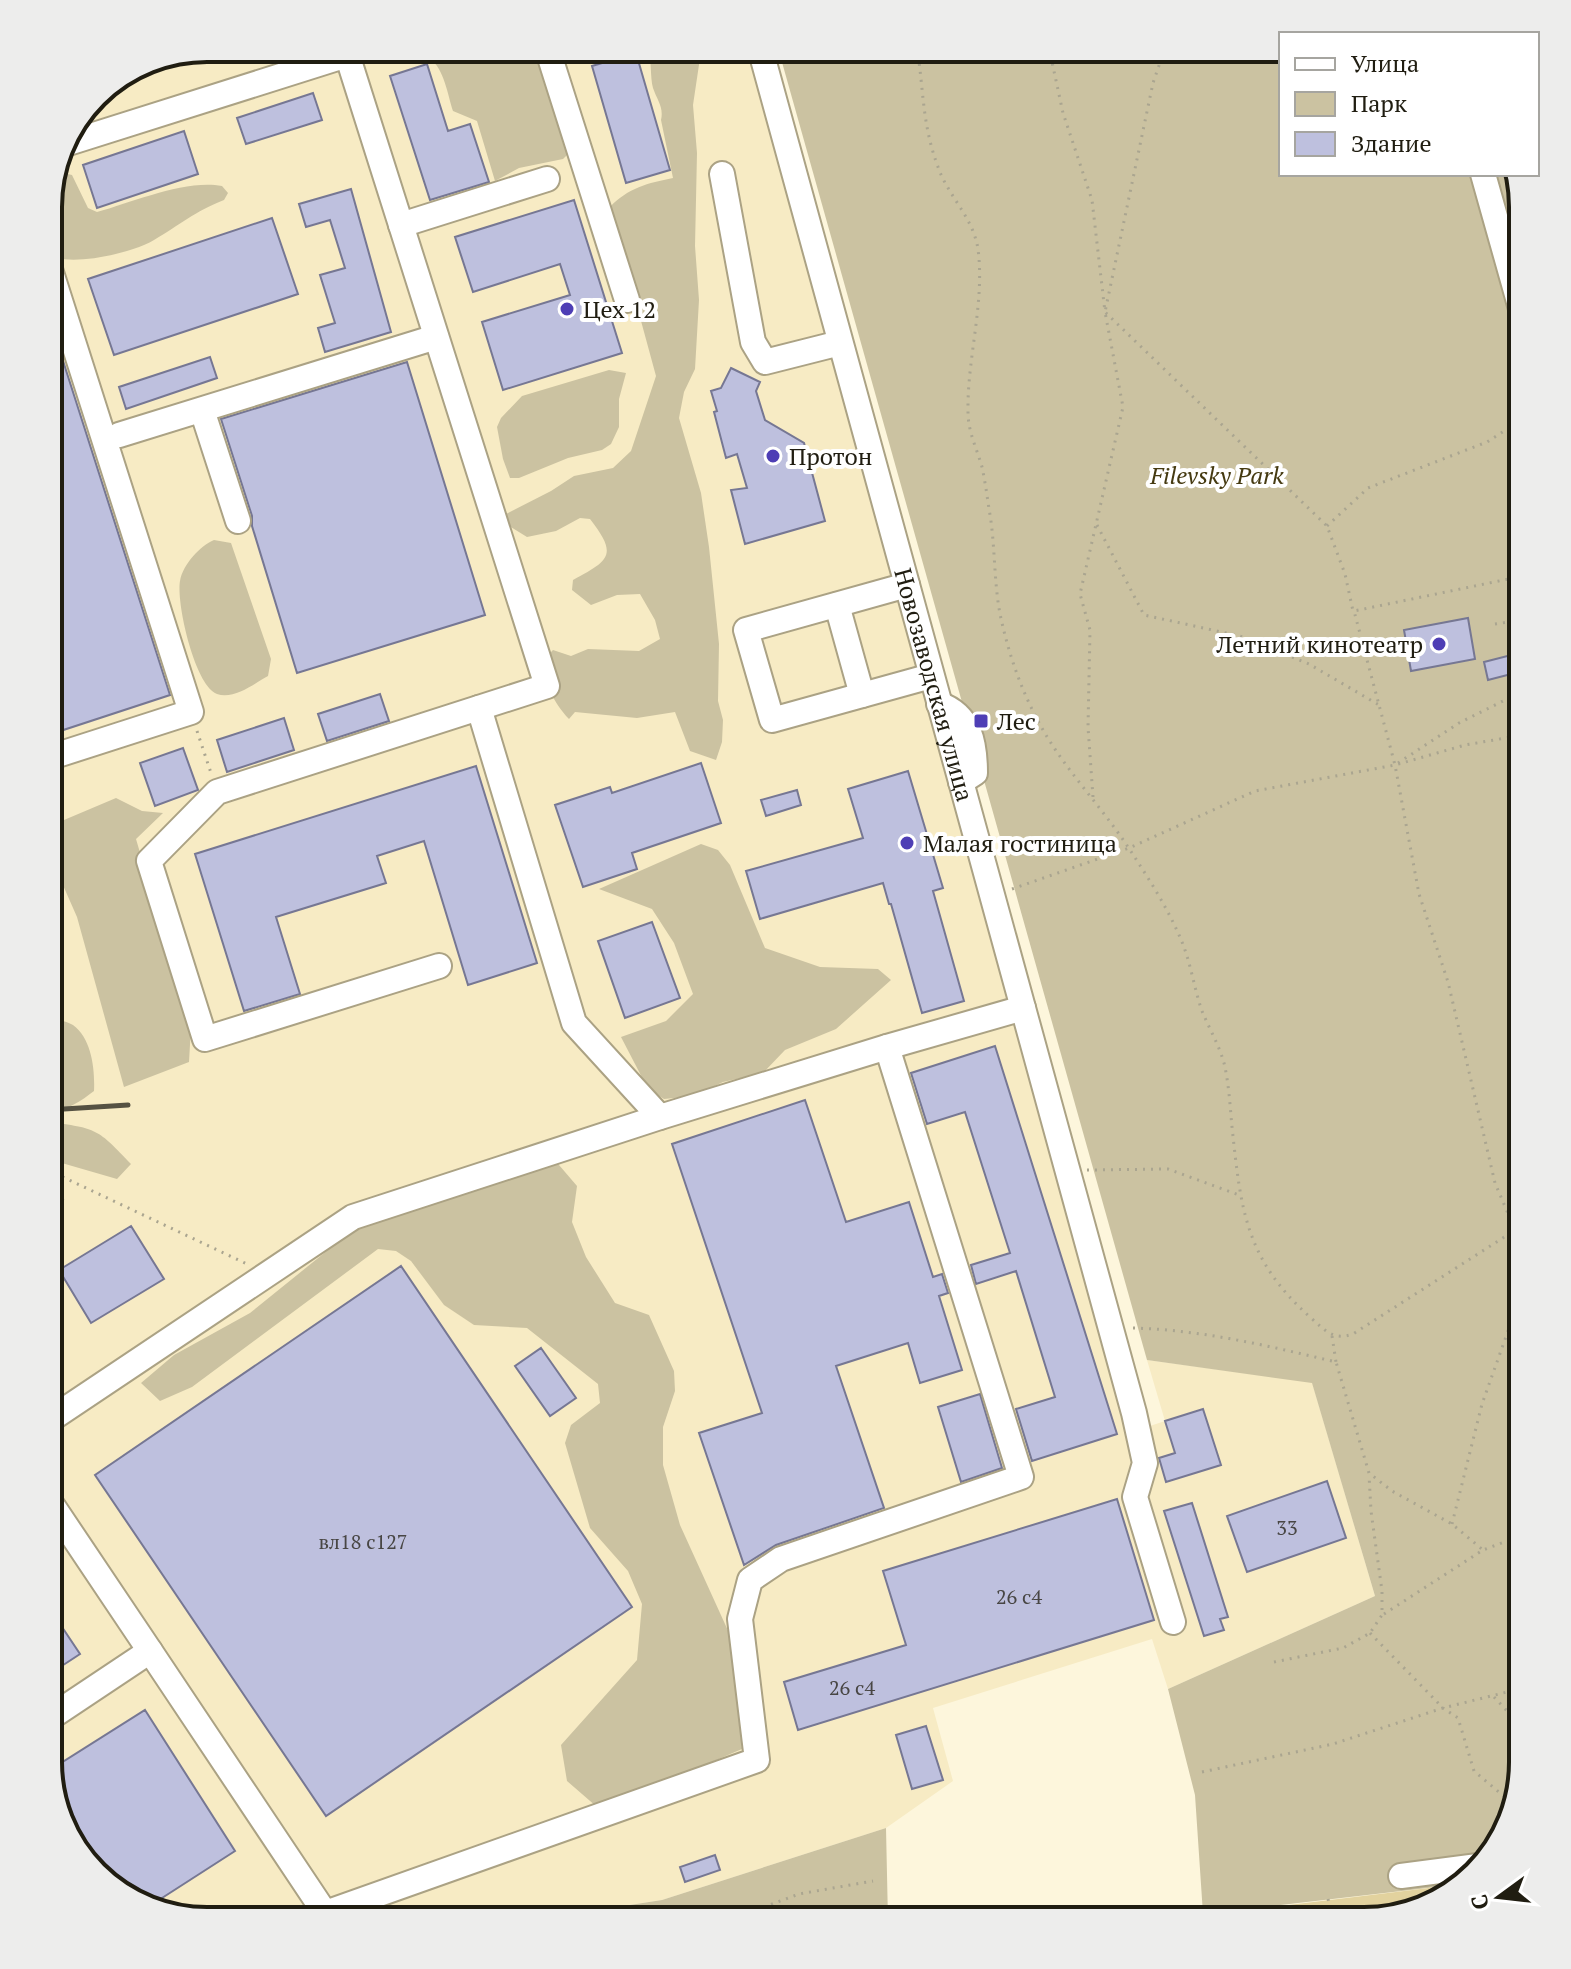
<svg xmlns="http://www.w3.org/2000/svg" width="1571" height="1969" font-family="'PT Serif',serif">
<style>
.built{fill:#f7ebc4}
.green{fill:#cbc2a1}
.water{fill:#e2d29e}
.building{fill:#bec0de;stroke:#767793;stroke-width:2}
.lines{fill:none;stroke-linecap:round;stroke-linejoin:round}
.minor-casing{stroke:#aba284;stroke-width:28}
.path{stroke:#aaa590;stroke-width:3;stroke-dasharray:2 6;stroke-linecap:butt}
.minor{stroke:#fff;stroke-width:24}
.rail{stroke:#555142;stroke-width:5}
.poi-dot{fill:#4e3eb5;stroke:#fff;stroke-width:3}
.labels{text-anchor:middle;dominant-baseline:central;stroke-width:8;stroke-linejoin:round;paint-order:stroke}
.number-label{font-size:20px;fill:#484644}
.poi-label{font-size:24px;fill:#201d11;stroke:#fff;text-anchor:start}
.park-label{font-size:24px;font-style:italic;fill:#453a11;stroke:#fff}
.street-label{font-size:24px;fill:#201d11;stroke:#fff}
.rim{fill:none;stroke:#201d11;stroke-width:4}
</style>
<rect width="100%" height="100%" fill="#fdf6dc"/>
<path class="built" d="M207 48H753L1132 1432 1165 1421 1147 1360 1312 1382 1375 1596 1168 1689 1152 1639 933 1708 953 1781 886 1828 662 1900 591 1911 560 1921H206L136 1904 75 1851 48 1762V196L64 137 102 88 146 60Z"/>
<path class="green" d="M375 48H535L558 124 570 152 563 159 519 168 495 181 477 121 453 111C448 96 444 68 430 59 418 50 389 49 375 48Z
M648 48H699L700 58 693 105 697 153 695 246 699 300 695 369 684 392 679 418 701 493 709 547 719 644 718 701 723 720 722 742 716 760 690 751 675 712 637 718 575 712 569 719C551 700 545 683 546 657L553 650 571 656 588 649 639 651 660 639 655 620 640 594 617 595 591 605 572 590 573 580C610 560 618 555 590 519L580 518 556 531 527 537 506 524 504 515 551 491 574 476 613 468 631 451 656 376 610 207C628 188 648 183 673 178L661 120C664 107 657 100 653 88 650 77 652 62 648 48Z
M778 48H1281V174H1513L1523 206V1763L1506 1833 1462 1884 1203 1914 1195 1795 1168 1689 1375 1596 1312 1383 1147 1360Z
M63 173 72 175 88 208 97 212C133 202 186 179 222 186L228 193 224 200C194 212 181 224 154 240 132 253 81 264 57 258 46 231 46 204 54 176Z
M609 370 626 373 619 399V427L611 444 602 450 568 458 519 478H510L503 459 497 427 501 418 522 396Z
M214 540 231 543 271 659 268 676C255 683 234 700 217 694 195 686 176 603 180 581 183 564 200 546 214 540Z
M116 798 142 811 163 813 136 839 191 1027 189 1062 124 1087 77 917 51 858 48 819 64 820Z
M701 844 718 850 730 865 765 948 820 967 878 969 891 980 836 1029 785 1050 763 1073 723 1082 694 1096 664 1099 648 1089 621 1037 666 1021 693 994 674 943 652 909 599 889Z
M54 1018C60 1020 68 1022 73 1025 92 1039 95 1070 94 1091 81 1101 66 1112 48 1111V1019Z
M48 1122C97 1128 98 1129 131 1164L117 1179 48 1159Z
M553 1158 577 1186 572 1222 586 1257 615 1303 649 1315 674 1371 675 1391 663 1427V1465L680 1525 730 1635 742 1749 616 1803 597 1807 567 1781 561 1745 637 1660 642 1604 628 1571 590 1528 565 1443 571 1425 600 1403 598 1384 527 1328 474 1325 444 1305 411 1261 396 1251 378 1249 192 1387 160 1401 141 1383 174 1355 250 1313 354 1229 488 1187 536 1162Z
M886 1828 888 1921H560L591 1911 662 1900Z"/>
<path class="water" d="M1462 1884 1453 1894 1365 1921H1155Z"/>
<path class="building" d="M636 53 670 170 626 183 592 66Z
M427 64 448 131 470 124 489 182 430 200 390 76Z
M313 93 322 120 246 144 237 118Z
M184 131 198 174 97 208 83 165Z
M351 189 391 332 325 352 318 328 335 323 320 275 345 268 330 220 306 227 299 204Z
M574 200 622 353 503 390 482 322 570 295 560 264 473 292 455 237Z
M272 218 298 294 114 355 88 279Z
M48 314 170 695 48 735Z
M210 357 217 378 126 409 119 387Z
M407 362 485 615 297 673 252 526V516L221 419Z
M731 368 760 382 756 391 765 420 804 443 825 521 745 544 731 490 747 488 737 454 726 458 714 412 717 411 711 391 721 388Z
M1468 618 1475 659 1411 671 1404 630Z
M1523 652V671L1488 680 1484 662Z
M380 694 389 721 327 741 318 714Z
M284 718 294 750 227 772 217 740Z
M183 748 198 790 155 806 140 763Z
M701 763 721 823 632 853 637 869 583 887 555 805 610 787 612 793Z
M476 766 537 963 468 985 424 841 377 856 386 883 276 917 300 994 244 1011 195 854Z
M908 771 943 888 933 891 964 1001 922 1013 891 904H889L883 883 760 919 746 871 863 838 848 789Z
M797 790 801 805 766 816 761 800Z
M652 922 680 998 625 1018 598 941Z
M995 1046 1117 1434 1032 1461 1016 1409 1055 1397 1016 1271 976 1284 971 1265 1010 1253 965 1112 927 1124 911 1073Z
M805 1100 846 1222 909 1202 933 1277 942 1274 948 1293 939 1296 962 1370 920 1383 908 1343 836 1366 884 1508 776 1545 744 1565 699 1433 762 1413 672 1144Z
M48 1194 63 1200 49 1236H48Z
M131 1226 164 1279 91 1323 59 1270Z
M401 1266 632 1607 326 1816 95 1475Z
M541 1348 576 1398 550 1416 515 1366Z
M980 1394 1002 1468 961 1482 938 1407Z
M1203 1409 1221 1465 1166 1482 1159 1458 1175 1453 1165 1421Z
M1327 1481 1346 1538 1247 1572 1227 1516Z
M1117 1499 1154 1620 798 1730 784 1682 906 1645 883 1571Z
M1192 1503 1228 1617 1220 1619 1224 1630 1204 1636 1164 1511Z
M48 1606 80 1654 48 1675Z
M145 1710 235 1851 148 1907 136 1904 75 1851 50 1770Z
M926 1726 943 1780 912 1789 896 1735Z
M715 1855 720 1870 685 1882 680 1867Z"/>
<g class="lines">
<g class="minor-casing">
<g id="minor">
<path d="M345 48 547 686 217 792 149 861 205 1039 439 966"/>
<path d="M547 48 627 300"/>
<path id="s1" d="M760 48 1134 1413 1145 1463 1135 1497 1173 1622"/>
<path d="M62 145 347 55"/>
<path d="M722 174 753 342 765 362 840 343"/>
<path d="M1483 174 1523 316"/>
<path d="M401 225 547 179"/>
<path d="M202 410 238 521"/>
<path d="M119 435 436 337"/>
<path d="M907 585 746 630 772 720 931 676"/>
<path d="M837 605 862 695"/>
<path d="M939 704C970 715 975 743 975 773L961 782"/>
<path d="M479 708 574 1023 660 1117"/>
<path d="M48 758 191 712 48 263"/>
<path d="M48 1421 353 1217 660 1117 887 1047 1023 1008"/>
<path d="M150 1651 325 1913"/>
<path d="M48 1719 150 1651 48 1499"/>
<path d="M1401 1876 1478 1866"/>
<path d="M303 1921 757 1760 740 1619 750 1580 781 1559 1021 1477 887 1047"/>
</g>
</g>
<path class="path" d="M917 48C924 92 922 124 938 167 948 196 973 217 978 249 985 303 967 358 968 412 968 432 977 449 982 467 985 481 987 495 989 509 996 546 993 586 1002 623 1011 662 1025 700 1046 735 1070 775 1104 810 1130 850 1149 879 1169 910 1182 942 1191 964 1194 988 1202 1011 1209 1028 1219 1045 1224 1063 1229 1084 1230 1106 1232 1127 1241 1210 1245 1259 1311 1318 1325 1330 1333 1341 1353 1334L1523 1225
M1049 48 1063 113 1092 200 1105 312 1327 526 1345 574 1353 611
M1512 174 1523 214
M1511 332 1523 370
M1097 525 1144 615 1240 636 1309 664 1379 705
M1327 526 1368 488 1487 442 1523 419
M1523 576 1354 611 1395 765 1419 894 1448 982 1495 1183 1515 1230 1523 1238
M1495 624 1523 620
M197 731 211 773
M1398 763 1459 723 1523 691
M1093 797 1088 727 1090 630 1080 594 1123 407 1105 312 1153 83 1165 48
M1012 889 1129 848 1255 791 1395 765 1465 745 1523 735
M48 1170 247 1264
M1087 1170 1168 1169 1239 1195
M1133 1328C1203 1330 1269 1346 1336 1362L1369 1473 1392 1491 1452 1524 1483 1550
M1332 1336 1336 1362
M1452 1524 1482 1404 1513 1317 1515 1230
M1384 1614 1483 1550 1523 1535
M1370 1633 1443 1708 1458 1718 1474 1771 1513 1804
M1274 1662 1343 1648 1370 1633 1382 1615V1591L1371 1511 1369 1475
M1494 1697 1523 1728
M1202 1772 1333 1744 1443 1708 1523 1688
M1328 1899 1333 1921
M726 1921 799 1894 873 1881"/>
<use href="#minor" class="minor"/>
<path class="rail" d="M48 1110 128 1105"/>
</g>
<g class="poi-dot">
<circle cx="567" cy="309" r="8"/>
<circle cx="773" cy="456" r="8"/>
<circle cx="1439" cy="644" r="8"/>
<rect x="973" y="713" width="16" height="16" rx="4"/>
<circle cx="907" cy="843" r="8"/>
</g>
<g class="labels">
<g class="number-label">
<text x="1287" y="1527">33</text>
<text x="363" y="1541">вл18 с127</text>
<text x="1019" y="1596">26 с4</text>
<text x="852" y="1687">26 с4</text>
</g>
<g class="poi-label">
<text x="583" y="309">Цех 12</text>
<text x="789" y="456">Протон</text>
<text x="1423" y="644" text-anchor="end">Летний кинотеатр</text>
<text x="997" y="721">Лес</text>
<text x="923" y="843">Малая гостиница</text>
</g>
<g class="park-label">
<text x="1217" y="475">Filevsky Park</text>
</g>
<g class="street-label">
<text stroke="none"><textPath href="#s1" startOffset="660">Новозаводская улица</textPath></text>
</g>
</g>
<path d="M0 0H1571V1969H0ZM207 62H1364A145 145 0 0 1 1509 207V1762A145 145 0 0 1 1364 1907H207A145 145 0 0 1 62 1762V207A145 145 0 0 1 207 62Z" fill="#ededec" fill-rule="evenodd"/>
<path class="rim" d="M207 62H1364A145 145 0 0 1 1509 207V1762A145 145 0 0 1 1364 1907H207A145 145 0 0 1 62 1762V207A145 145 0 0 1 207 62Z"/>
<rect x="1279" y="32" width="260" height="144" fill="#ffffff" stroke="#a6a5a0" stroke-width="2"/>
<rect x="1295" y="58" width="40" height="12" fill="#ffffff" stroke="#a6a5a0" stroke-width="2"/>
<text x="1351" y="72" font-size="24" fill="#201d11">Улица</text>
<rect x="1295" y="92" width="40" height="24" fill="#cbc2a1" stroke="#a6a5a0" stroke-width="2"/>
<text x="1351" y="112" font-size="24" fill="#201d11">Парк</text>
<rect x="1295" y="132" width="40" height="24" fill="#bec0de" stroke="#a6a5a0" stroke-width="2"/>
<text x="1351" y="152" font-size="24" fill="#201d11">Здание</text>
<g transform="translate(1499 1897) rotate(255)" stroke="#ffffff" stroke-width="6" paint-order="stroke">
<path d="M0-6L14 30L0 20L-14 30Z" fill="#201d11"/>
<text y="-12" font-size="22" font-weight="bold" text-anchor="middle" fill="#201d11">С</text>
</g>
</svg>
